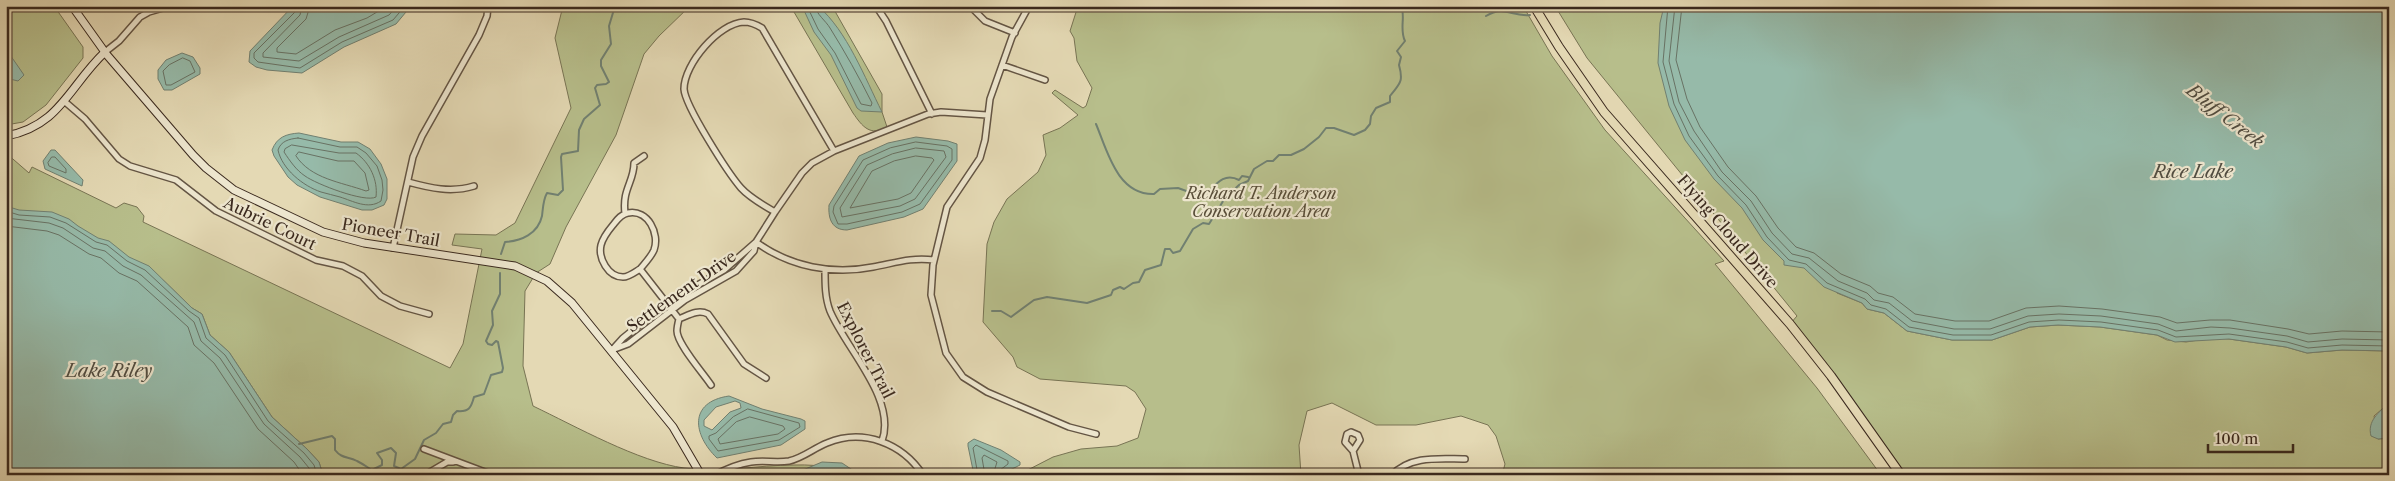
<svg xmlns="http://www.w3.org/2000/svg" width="2395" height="481" font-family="'Libre Caslon Text',serif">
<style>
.green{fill:#b7be8b;stroke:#787454}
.water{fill:#96baa9;stroke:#718071;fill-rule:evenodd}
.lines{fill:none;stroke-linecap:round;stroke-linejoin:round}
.shore{stroke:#687264;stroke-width:1}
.stream{stroke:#718071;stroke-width:2}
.street-casing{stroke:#645544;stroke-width:8}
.secondary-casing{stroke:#3a291e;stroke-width:9}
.primary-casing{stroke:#3a291e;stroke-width:10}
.street{stroke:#ede6ce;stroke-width:5}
.secondary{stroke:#ede6ce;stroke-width:7}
.primary{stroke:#e4d9b4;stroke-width:8}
.labels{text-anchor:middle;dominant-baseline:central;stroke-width:4.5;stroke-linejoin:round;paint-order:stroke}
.park-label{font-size:16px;font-style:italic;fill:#594e39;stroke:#ede6ce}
.street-label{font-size:16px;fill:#3a291e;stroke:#ede6ce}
.water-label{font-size:18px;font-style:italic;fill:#514d41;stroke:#ede6ce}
</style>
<rect width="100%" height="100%" fill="#e4d9b4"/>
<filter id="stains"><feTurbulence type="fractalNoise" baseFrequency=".004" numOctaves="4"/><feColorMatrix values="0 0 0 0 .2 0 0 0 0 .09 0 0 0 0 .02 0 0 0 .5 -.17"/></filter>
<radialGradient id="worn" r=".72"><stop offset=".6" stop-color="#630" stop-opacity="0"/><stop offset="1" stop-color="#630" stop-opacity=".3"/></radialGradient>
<path class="green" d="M6 6H54L83 47V58L46 105 23 122 6 125Z
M563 6H690L659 36 644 54 616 135 566 227 550 264 536 273 525 291 523 366 533 406C575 426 639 462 684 468 721 473 758 465 794 465 822 464 847 470 874 475H323L319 462 307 449 272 417 229 352 210 335 202 314 192 308 163 280 6 206V153L29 173 32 167 116 208 124 203 137 207 144 216 143 222 450 368 463 344 482 249 452 245 455 234 496 235 515 223 571 108 555 38Z
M787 6H832L882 94V112L887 127C870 137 862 126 853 113L794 12Z
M1078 6H1523L1552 56 1605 130 1724 261 1715 264 1817 388 1881 475H1502L1505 464 1496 436 1488 425 1461 416 1416 425H1376L1332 403 1307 411 1299 445 1301 475H1018L1053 457 1081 449 1117 446 1138 438 1146 409 1135 392 1126 386 1040 379 1017 367 1013 357 983 322 987 244 994 222 1007 199 1038 172 1046 155 1043 135 1060 128 1078 115 1052 93 1055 90 1083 108 1086 106 1092 88 1077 61 1074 38 1070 31Z
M1555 6H1682L1837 293 1862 303 1867 309 1884 313 1907 331 1952 340H1992L2030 327 2058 325 2100 327 2157 335 2167 340 2186 342 2211 338 2229 339 2286 347 2307 353 2342 350 2389 351V403L2374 416 2378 439 2389 438V475H1901L1790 324 1797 316 1587 58Z"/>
<path class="water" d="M293 6H411L396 24 344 47 302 73 267 70 256 67 249 62 250 51Z
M802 6H818C847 31 865 78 882 112L861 111 857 108 831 55 814 32Z
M1664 6H2389V351L2342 350 2307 353 2286 347 2229 339 2175 342 2157 335 2100 327 2058 325 2030 327 1992 340H1952L1907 331 1884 313 1867 309 1862 303 1824 287 1804 268 1784 265V261L1763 240 1742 208 1714 179 1685 140 1669 106 1658 63 1660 23Z
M6 49 24 75 18 81 6 78Z
M182 53 193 57 200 68V74L172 90H164L158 79V70L166 60Z
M299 133 341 142H358L370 149 381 164 387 179V199L384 205 372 210H362L320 197 297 185 288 177 274 156 272 150C277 137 286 134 299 133Z
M916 137 948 141 957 144V161L923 209 904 217 847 230C832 230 828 219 829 205L859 156 888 143Z
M51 150H55L83 180 82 186 45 169 43 161Z
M6 206 19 210 52 212 69 219 78 226 98 238 109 241 129 257 149 266 192 308 202 314 210 335 229 352 272 417 307 449 319 462 323 475H6Z
M729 396 762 409 801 419 805 421V429L781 445 717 458C693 435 688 402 729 396ZM735 401 740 403 741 408 730 412 712 430 704 426V420L716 407Z
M2389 403V438L2378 439 2371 436C2367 421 2379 412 2389 403Z
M974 439 1001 450 1020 462V465L1000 475H974L968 446V443Z
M822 462 842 463 860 475H791Z"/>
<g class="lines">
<path class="shore" d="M296 6 295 12 254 53V58L258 62 300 68 342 42 393 20 405 6
M302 6 300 15 263 53V57L299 61 339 37 389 15 397 6
M310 6 306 19 277 48V52L296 54 335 30 367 18 387 6
M807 6 818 29 835 53 861 104 871 106 872 103C859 77 845 52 830 28 826 21 816 14 815 6
M1668 6 1663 62 1674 104 1689 136 1718 176 1746 205 1767 237 1789 260 1806 264 1827 283 1865 299 1871 305 1886 309 1909 327 1953 335H1991L2029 322 2059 320 2101 322 2158 330 2176 337 2229 334 2287 342 2308 348 2342 345 2389 346
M1675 6 1669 61 1679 102 1694 131 1722 172 1751 201 1772 233 1792 254 1809 258 1838 281 1867 293 1874 300 1889 303 1912 321 1954 329H1990L2028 316 2059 314 2101 316 2158 324 2176 331 2211 327 2230 328 2287 336 2308 342 2342 339 2389 340
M1682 6 1676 60 1687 99 1700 127 1728 167 1756 196 1778 228 1796 247 1814 253 1841 274 1870 286 1878 293 1893 297 1915 314 1955 321H1989L2026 308 2059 306 2102 309 2160 317 2177 323 2210 320H2230L2288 329 2309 334 2342 331 2389 332
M183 58 190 61 195 72 171 85H166L163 71 169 65Z
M298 138 340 147H357L366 153 377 166 382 180 383 190 381 201C368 210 353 201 340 197 334 195 327 194 321 192 303 186 282 169 278 150 281 141 289 139 298 138Z
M916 142 947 146 952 149V160L920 204 902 212 847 224H838L833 212 834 206 863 160 890 148Z
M292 145 339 153H356C370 163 378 180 376 197 365 203 316 184 305 176 296 170 290 161 284 152L285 149Z
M916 148 944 151 946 157 915 199 900 206 842 217 840 208 867 165 892 154Z
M299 152 338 161H354L365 173 369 190 366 191C341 182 311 179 296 156Z
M916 156 932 158 934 160 911 193 898 199 850 208 872 171 894 161Z
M52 157H55L66 169V173L49 166 48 163Z
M6 211 19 215 50 217 66 223 96 242 107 245 127 261 145 270 189 311 199 318 206 338 225 355 268 421 304 453 314 465 317 475
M6 218 49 223 63 228 93 248 105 251 123 266 141 275 194 322 201 341 220 358 264 424 300 457 309 468 311 475
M6 226 47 231 59 235 89 254 101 258 119 273 137 281 188 327 194 345 214 363 258 429 294 462 303 475
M748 409 799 423 800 427 779 440 718 451 709 439V436L716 433 733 417Z
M750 417 783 426 785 429 778 434 720 444 718 439 736 422Z
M978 475 973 448 976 445 1008 461V464L1000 470 999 475
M985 475 982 458 984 455 997 462 993 475"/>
<path class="stream" d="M1486 16C1505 5 1511 17 1530 15
M1096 124C1107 150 1117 195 1154 194L1160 189 1178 188 1203 197C1214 188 1222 171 1239 180L1242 176 1248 177
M501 254 505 242C521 241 538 234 542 216 543 208 543 200 547 193L558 195 563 190 561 157 562 154 578 151 579 130 584 119 600 105 595 88 597 85 606 84 609 82 601 66V60L611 44 609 26 615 6
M992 311H1001L1011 317 1034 300 1047 297 1087 303 1111 295 1113 290 1120 287 1124 289 1133 283 1139 282 1145 270 1161 265 1165 249H1170L1173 253 1180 251 1193 229 1203 223 1209 224 1225 198 1239 185 1248 181 1254 169 1267 161H1273L1279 155H1291L1304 149 1319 137 1326 128H1334L1354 135 1365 130 1370 124 1371 116 1376 108 1390 102V96C1399 84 1404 83 1399 65L1401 57 1397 51 1405 41C1399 29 1406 16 1401 6
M299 444 332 436 335 439V450C342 459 348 456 357 461 363 464 367 467 372 470L382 465V460L377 453 391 448 396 453 394 466 401 469 415 459 424 440 436 433 443 424 451 422 453 415 457 411C469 412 471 408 474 397L484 394 491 375 502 372 503 368 498 342 496 341 492 345 488 344 486 341 493 325 492 311 500 294V273"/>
<g class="street-casing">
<path id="street" d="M876 6 886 21 932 114
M970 6 985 21 1015 33
M1029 6 1012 37 990 99 985 140 980 158 947 207 933 265 931 295 946 353 963 377 987 392 1069 427 1096 434
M105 52 119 41 140 17 149 12 170 6
M1002 65 1045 80
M64 101 85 119 119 159 130 166 176 180 216 211 316 260 343 266 362 276 381 296 400 306 429 314
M408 182C430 188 451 193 474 186
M775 212C763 205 750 198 741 188 728 173 685 106 684 89 684 64 719 23 744 22 751 22 757 25 762 28L834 151
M625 213C622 189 634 182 634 163L644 156
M756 242C790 267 833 275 873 267 895 263 911 257 934 260
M393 248 413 157 422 136 479 35 487 16 488 6
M640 269C645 263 651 257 654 250 660 234 648 209 628 213 621 214 617 220 613 225 608 231 603 237 601 245 598 258 608 277 623 277 629 277 635 272 640 269L679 319
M825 269C825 284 825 298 830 311 846 349 897 399 882 441
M613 349 623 338 666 303 724 270 756 242
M612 350 628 344 685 300 736 271 754 251 756 242 775 212 802 173 812 163 834 151 928 114 941 112 987 115
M711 385C704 374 677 344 677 331 677 327 678 323 679 319 689 315 698 309 708 314L744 364 766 378
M424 449 493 475
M1353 451 1360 440 1358 435 1351 432 1347 434 1345 442 1353 451 1359 475
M425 475 447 462H453
M715 475C726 469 738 464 751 462 764 460 776 463 789 461 803 458 814 448 827 443 863 428 902 443 923 475
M1392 475C1411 455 1440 459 1465 459"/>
</g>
<g class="secondary-casing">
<path id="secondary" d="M72 6 107 55 193 155 206 168 234 190 323 232 364 243 515 266 547 281 572 303 673 427 701 475
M6 136C60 126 69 86 105 52"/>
</g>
<g class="primary-casing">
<path id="primary" d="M1534 6 1559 47 1604 112 1790 324 1831 376 1901 475"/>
</g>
<use href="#street" class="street"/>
<use href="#secondary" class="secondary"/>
<use href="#primary" class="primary"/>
</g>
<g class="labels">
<g class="park-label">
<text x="1261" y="193">Richard T. Anderson<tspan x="1261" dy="18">Conservation Area</tspan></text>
</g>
<g class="street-label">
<text transform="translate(270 223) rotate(26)">Aubrie Court</text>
<text transform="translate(1728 231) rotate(49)">Flying Cloud Drive</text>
<text transform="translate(391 232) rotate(10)">Pioneer Trail</text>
<text transform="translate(681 291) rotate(-35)">Settlement Drive</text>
<text transform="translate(866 350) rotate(63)">Explorer Trail</text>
</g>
<g class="water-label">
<text transform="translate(2225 116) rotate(38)">Bluff Creek</text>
<text x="2193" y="172">Rice Lake</text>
<text x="109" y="371">Lake Riley</text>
</g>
</g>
<rect width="2395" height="481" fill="none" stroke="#e4d9b4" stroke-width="25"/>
<rect x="8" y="8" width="2380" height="466" fill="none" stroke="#3a291e" stroke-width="2.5"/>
<rect x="12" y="12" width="2370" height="456" fill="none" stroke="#3a291e"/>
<path d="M2208 444v8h85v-8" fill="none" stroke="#3a291e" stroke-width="2.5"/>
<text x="2215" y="444" font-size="15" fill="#3a291e" stroke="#ede6ce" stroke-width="4" paint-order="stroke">100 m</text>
<rect width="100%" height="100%" filter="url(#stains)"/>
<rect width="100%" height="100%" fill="url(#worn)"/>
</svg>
